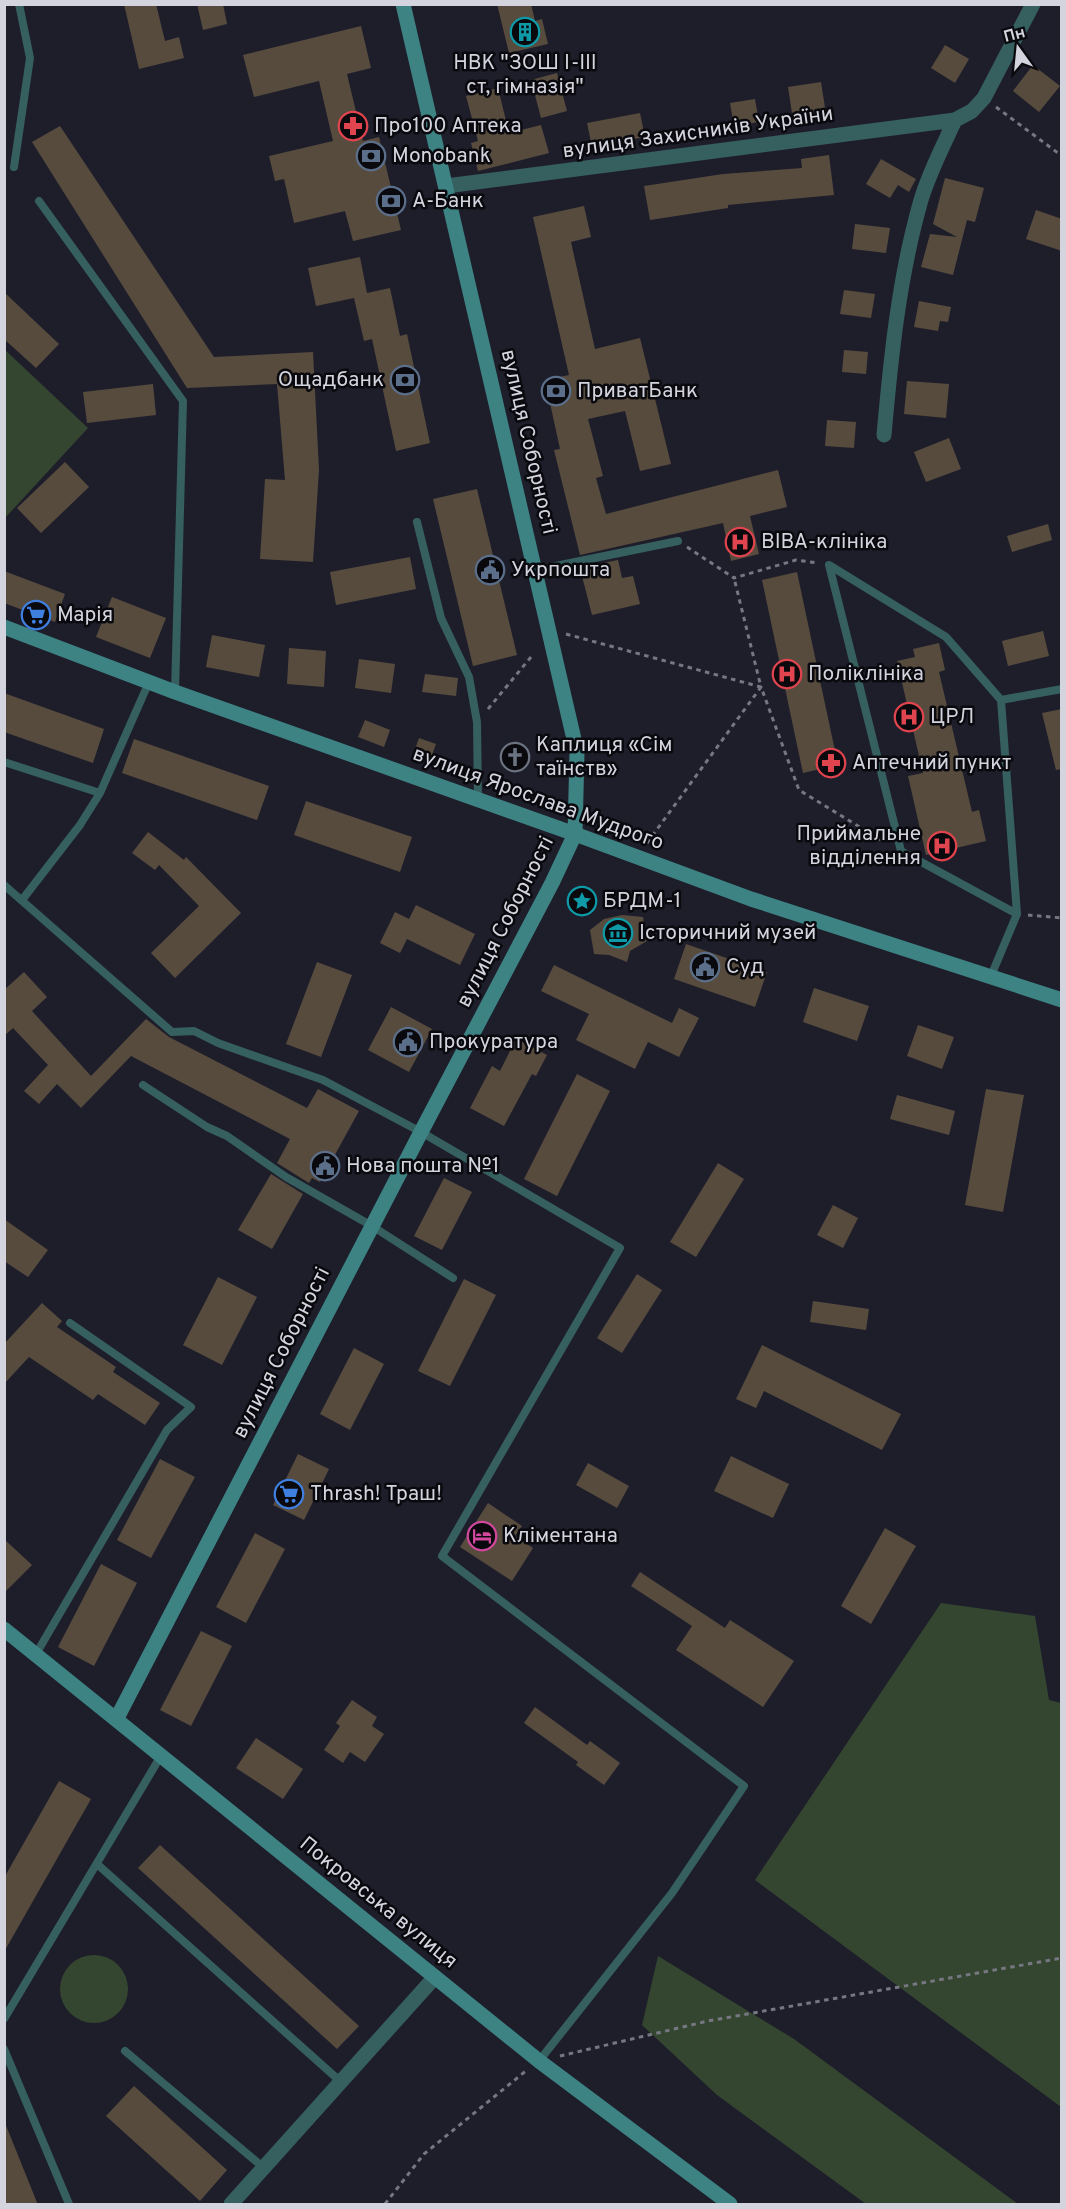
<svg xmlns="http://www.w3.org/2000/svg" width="1066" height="2209" font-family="Overpass,sans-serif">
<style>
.green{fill:#344630}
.building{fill:#574b3e}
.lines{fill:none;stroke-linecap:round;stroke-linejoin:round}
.path{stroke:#777782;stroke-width:3;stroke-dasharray:4.5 4.5;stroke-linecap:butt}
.lane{stroke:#365f5f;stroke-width:8}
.street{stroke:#365f5f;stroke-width:15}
.secondary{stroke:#3d8384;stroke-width:15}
.labels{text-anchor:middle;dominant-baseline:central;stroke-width:5;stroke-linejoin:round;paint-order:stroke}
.poi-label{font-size:21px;fill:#d3d4dd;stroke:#09090e;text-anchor:start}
.street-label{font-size:21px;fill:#d3d4dd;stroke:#09090e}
</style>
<rect width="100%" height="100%" fill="#1e1e2b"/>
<path class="green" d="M4 349 88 428 5 518H4Z
M941 1603 1035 1616 1049 1700 1061 1703V2107L755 1880Z
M60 1989a34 34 0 1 1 68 0a34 34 0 1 1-68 0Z
M658 1956 794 2039 1018 2204H866L717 2095 642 2025Z"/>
<path class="building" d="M124 4H156L165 41 179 37 184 58 139 69Z
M197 4H223L227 24 203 30Z
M497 4H531L535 21 542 19 548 44 509 53Z
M361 26 371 68 347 74 363 141 379 137 401 230 353 241 345 211 294 223 284 179 275 181 269 156 333 141 319 81 254 97 243 55Z
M945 45 969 59 955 83 931 68Z
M1033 65 1060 86 1039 112 1013 91Z
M557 73 567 111 541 118 531 80Z
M821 82 826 114 793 120 788 87Z
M498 88 509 133 541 125 549 153 478 171 471 143 478 141 466 96Z
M755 99 759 122 734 126 730 103Z
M640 113 645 137 592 147 587 123Z
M60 126 214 357 313 352 319 470 313 562 260 559 265 479 285 480 277 384 187 388 32 142Z
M829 155 834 195 728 205V208L650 220 644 186 723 174 802 168 801 159Z
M881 159 916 179 909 192 898 185 890 198 866 184Z
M945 178 984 188 975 222 967 220 953 275 921 267 930 234 957 237 933 224Z
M584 206 591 237 571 242 595 349 640 338 671 464 640 471 625 411 588 419 603 476 596 478 606 514 778 470 787 507 750 516 759 554 731 561 723 523 580 555 554 450 560 449 545 380 569 375 533 217Z
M1036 210 1062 219V251L1026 239Z
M855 224 890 228 886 253 852 249Z
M360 257 367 293 390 288 400 336 407 334 430 443 396 451 372 339 364 341 354 298 316 306 308 268Z
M844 290 875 294 871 318 840 314Z
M4 292 59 344 36 368 4 339Z
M919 301 951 307 948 322 940 321 938 331 914 327Z
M844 350 868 352 866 374 842 372Z
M907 381 949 384 946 418 904 414Z
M153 384 156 415 87 423 83 392Z
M827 420 856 422 854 448 825 446Z
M949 438 961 469 926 482 914 452Z
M65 462 89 487 41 533 17 508Z
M477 489 517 655 473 666 433 499Z
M1048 524 1052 540 1012 552 1007 536Z
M410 557 416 589 336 605 330 572Z
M618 560 622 578 633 576 640 604 592 615 582 576 585 575 583 567Z
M4 571 65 594 55 622 4 603Z
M797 572 838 765 803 773 762 580Z
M112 597 166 618 150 658 96 637Z
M1043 631 1049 656 1008 666 1002 641Z
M212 635 265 645 259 677 206 667Z
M939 643 945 670 939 672 972 812 979 810 986 841 926 855 908 776 923 773 897 661 915 657 913 649Z
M289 648 326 651 324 687 287 684Z
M359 659 395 664 391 693 355 688Z
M425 674 458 678 456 696 422 692Z
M4 693 104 729 93 763 4 732Z
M1062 709V769L1056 770 1042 713Z
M365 720 390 730 384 747 358 737Z
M419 738 436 744 431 758 414 752Z
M134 739 269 786 257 820 122 773Z
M306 801 412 837 400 872 294 835Z
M148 832 184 860 186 857 241 913 175 978 151 953 199 906 159 865 155 870 132 853Z
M416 905 475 934 460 965 407 939 400 953 380 943 395 912 409 919Z
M622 915 643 917 647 941 630 951 627 962 609 955 594 954 590 930 604 919Z
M686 944 767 972 755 1007 674 979Z
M317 962 352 975 321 1057 286 1044Z
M554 965 672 1023 679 1008 699 1018 679 1057 648 1042 635 1069 576 1040 589 1014 541 991Z
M24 972 47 997 32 1011 91 1076 146 1019 169 1037 307 1108 318 1089 359 1111 320 1182 312 1178 309 1183 277 1163 290 1139 131 1056 81 1108 57 1084 39 1104 24 1091 48 1065 13 1028 4 1036V990Z
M814 988 869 1006 857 1041 803 1022Z
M391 1007 432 1029 409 1072 368 1050Z
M918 1025 954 1037 942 1069 907 1056Z
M516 1039 547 1055 536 1076 532 1074 504 1126 470 1108 492 1066 500 1071Z
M577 1074 610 1091 557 1196 524 1179Z
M986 1089 1024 1095 1003 1212 965 1205Z
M897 1095 955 1111 949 1135 890 1119Z
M718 1163 744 1179 696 1257 670 1242Z
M271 1174 303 1194 272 1249 238 1230Z
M444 1178 472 1192 442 1250 414 1236Z
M833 1205 858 1218 843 1248 817 1235Z
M4 1219 48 1250 28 1277 4 1261Z
M637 1274 662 1290 622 1353 597 1338Z
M218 1277 257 1297 222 1365 183 1345Z
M464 1279 496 1295 450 1386 418 1371Z
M813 1301 869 1309 866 1330 810 1322Z
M42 1303 62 1321 57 1327 116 1367 113 1372 160 1403 145 1425 98 1394 93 1400 29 1357 4 1384V1344Z
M762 1345 901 1414 882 1450 764 1391 756 1408 736 1399Z
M354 1348 384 1364 350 1430 320 1414Z
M298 1454 329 1469 304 1520 273 1505Z
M731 1456 789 1484 773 1518 714 1491Z
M160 1459 195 1477 151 1558 117 1540Z
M588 1463 629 1486 617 1508 576 1485Z
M488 1503 522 1526 515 1536 533 1548 512 1581 460 1547Z
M885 1528 916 1546 871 1624 841 1606Z
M255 1533 285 1549 246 1623 216 1607Z
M4 1539 32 1565 4 1593Z
M101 1564 137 1583 94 1666 58 1647Z
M640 1572 725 1628 730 1620 794 1661 763 1707 676 1650 692 1626 631 1586Z
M201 1631 232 1646 191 1726 160 1710Z
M352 1700 377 1717 372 1726 384 1734 365 1762 350 1752 343 1763 324 1750 340 1726 336 1723Z
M535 1707 587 1745 590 1741 620 1763 604 1785 576 1765 578 1762 524 1723Z
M256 1738 303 1769 283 1799 236 1768Z
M59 1781 91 1799 4 1952V1878Z
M160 1845 359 2026 337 2049 138 1868Z
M134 2086 227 2170 200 2201 106 2116Z
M5 2123 38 2205H4Z"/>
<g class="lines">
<path class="path" d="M996 107 1062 156
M687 547 734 578 796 560 818 563
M566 634 761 687 799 790 886 843
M488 709 531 657
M647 843 761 687 734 578
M1028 915 1062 918
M560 2056 708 2021 1062 1958
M385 2204 424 2154 527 2070"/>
<path class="lane" d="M14 167 30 58 19 4
M39 201 183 401 175 692
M417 522 441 618 469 677 477 722 478 800
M829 565 946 637 1001 700 1017 914 901 851Z
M536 570 678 541
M1001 700 1062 689
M4 762 100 793 149 682
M4 885 172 1032 194 1031 218 1043 323 1080 421 1132 620 1248 442 1556 744 1786 672 1893 539 2061
M22 900 80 825 100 793
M991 976 1017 914
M143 1085 207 1127 227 1136 286 1177 372 1226 453 1278
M36 1654 167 1430 191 1407 70 1323
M97 1864 341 2082
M4 2019 162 1754
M4 2049 69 2204
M125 2051 264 2168"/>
<path class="street" d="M446 186 955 120 972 111 984 98 1033 4
M884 435C891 356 899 277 921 200 929 173 943 146 955 120
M231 2204 435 1977"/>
<path class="secondary" d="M4 627 175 692 575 834 751 899 1062 1000
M4 1629 539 2061 730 2204
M117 1718 421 1132 552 883 575 834 577 752 403 4"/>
</g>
<defs>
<g id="building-ring" transform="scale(1.5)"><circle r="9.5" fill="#09090e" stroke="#0f9aa8" stroke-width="1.5"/><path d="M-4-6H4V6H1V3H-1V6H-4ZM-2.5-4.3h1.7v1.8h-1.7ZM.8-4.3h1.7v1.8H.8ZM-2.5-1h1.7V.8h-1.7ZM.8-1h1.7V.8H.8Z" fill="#0f9aa8"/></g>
<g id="pharmacy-ring" transform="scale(1.5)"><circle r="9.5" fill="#09090e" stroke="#e0444e" stroke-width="1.5"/><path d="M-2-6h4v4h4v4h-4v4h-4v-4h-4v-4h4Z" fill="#e0444e"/></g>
<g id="bank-ring" transform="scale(1.5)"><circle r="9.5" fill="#09090e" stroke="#5c6f8a" stroke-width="1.5"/><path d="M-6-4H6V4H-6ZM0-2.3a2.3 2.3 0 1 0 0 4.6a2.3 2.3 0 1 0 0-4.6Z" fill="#5c6f8a"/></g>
<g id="hospital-ring" transform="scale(1.5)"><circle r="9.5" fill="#09090e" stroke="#e0444e" stroke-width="1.5"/><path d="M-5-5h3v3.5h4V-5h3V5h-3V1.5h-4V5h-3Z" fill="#e0444e"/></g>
<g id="civic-ring" transform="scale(1.5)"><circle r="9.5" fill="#09090e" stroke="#5c6f8a" stroke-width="1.5"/><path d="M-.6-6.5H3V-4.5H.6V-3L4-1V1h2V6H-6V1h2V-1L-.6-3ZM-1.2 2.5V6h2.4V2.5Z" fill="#5c6f8a"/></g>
<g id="supermarket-ring" transform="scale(1.5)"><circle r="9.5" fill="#09090e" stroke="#3f7fe0" stroke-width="1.5"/><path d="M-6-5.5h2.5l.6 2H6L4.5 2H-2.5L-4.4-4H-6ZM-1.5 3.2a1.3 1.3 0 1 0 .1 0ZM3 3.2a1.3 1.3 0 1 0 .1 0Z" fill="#3f7fe0"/></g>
<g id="church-ring" transform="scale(1.5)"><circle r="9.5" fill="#09090e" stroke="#6b7280" stroke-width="1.5"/><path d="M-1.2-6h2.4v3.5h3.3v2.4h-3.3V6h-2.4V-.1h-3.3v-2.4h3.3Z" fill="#6b7280"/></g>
<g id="sight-ring" transform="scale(1.5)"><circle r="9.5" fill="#09090e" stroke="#0f9aa8" stroke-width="1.5"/><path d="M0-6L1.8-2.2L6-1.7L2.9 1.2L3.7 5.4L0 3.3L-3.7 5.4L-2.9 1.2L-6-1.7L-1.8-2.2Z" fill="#0f9aa8"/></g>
<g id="museum-ring" transform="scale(1.5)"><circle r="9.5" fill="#09090e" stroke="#0f9aa8" stroke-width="1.5"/><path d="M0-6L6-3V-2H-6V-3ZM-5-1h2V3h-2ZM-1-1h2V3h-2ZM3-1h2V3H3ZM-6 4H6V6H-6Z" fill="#0f9aa8"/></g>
<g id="hotel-ring" transform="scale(1.5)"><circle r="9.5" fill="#09090e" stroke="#d1479c" stroke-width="1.5"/><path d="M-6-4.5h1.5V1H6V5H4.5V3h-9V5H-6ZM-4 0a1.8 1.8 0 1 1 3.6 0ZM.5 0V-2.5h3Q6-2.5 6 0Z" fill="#d1479c"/></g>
</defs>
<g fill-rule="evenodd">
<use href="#building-ring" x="525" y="32"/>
<use href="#pharmacy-ring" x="353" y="126"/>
<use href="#bank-ring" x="371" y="156"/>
<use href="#bank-ring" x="391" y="201"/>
<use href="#bank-ring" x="405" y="380"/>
<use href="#bank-ring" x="556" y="391"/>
<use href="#hospital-ring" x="740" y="542"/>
<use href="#civic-ring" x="490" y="570"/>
<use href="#supermarket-ring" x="36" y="615"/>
<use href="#hospital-ring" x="787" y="674"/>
<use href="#hospital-ring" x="909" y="717"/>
<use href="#church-ring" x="515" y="757"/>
<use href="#pharmacy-ring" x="831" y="763"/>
<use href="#hospital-ring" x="942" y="846"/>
<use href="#sight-ring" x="582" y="901"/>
<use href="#museum-ring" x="618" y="933"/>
<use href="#civic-ring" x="705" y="967"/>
<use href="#civic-ring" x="408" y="1042"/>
<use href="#civic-ring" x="325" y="1166"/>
<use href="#supermarket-ring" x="289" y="1494"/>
<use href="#hotel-ring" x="482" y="1536"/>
</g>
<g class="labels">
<g class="poi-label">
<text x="525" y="63" text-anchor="middle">НВК "ЗОШ І-ІІІ<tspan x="525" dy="24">ст, гімназія"</tspan></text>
<text x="374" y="126">Про100 Аптека</text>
<text x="392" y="156">Monobank</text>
<text x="412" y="201">А-Банк</text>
<text x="384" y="380" text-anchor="end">Ощадбанк</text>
<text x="577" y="391">ПриватБанк</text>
<text x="761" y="542">ВІВА-клініка</text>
<text x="511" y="570">Укрпошта</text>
<text x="57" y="615">Марія</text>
<text x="808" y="674">Поліклініка</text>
<text x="930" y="717">ЦРЛ</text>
<text x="536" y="745">Каплиця «Сім<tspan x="536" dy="24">таїнств»</tspan></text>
<text x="852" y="763">Аптечний пункт</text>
<text x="921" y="834" text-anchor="end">Приймальне<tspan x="921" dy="24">відділення</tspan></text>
<text x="603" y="901">БРДМ-1</text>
<text x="639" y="933">Історичний музей</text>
<text x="726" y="967">Суд</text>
<text x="429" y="1042">Прокуратура</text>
<text x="346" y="1166">Нова пошта №1</text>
<text x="310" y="1494">Thrash! Траш!</text>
<text x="503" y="1536">Кліментана</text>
</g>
<g class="street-label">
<text transform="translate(698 133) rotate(-8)">вулиця Захисників України</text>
<text transform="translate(528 442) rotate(77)">вулиця Соборності</text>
<text transform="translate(538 799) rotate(20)">вулиця Ярослава Мудрого</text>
<text transform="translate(506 922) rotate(-63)">вулиця Соборності</text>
<text transform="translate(282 1353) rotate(-63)">вулиця Соборності</text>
<text transform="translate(378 1903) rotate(39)">Покровська вулиця</text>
</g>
</g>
<rect width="1066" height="2209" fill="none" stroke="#d3d4dd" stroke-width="12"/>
<g transform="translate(1018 48) rotate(345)" stroke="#09090e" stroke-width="4.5" paint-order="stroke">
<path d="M0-4.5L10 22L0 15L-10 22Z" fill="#d3d4dd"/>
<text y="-9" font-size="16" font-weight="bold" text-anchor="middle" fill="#d3d4dd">Пн</text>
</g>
</svg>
